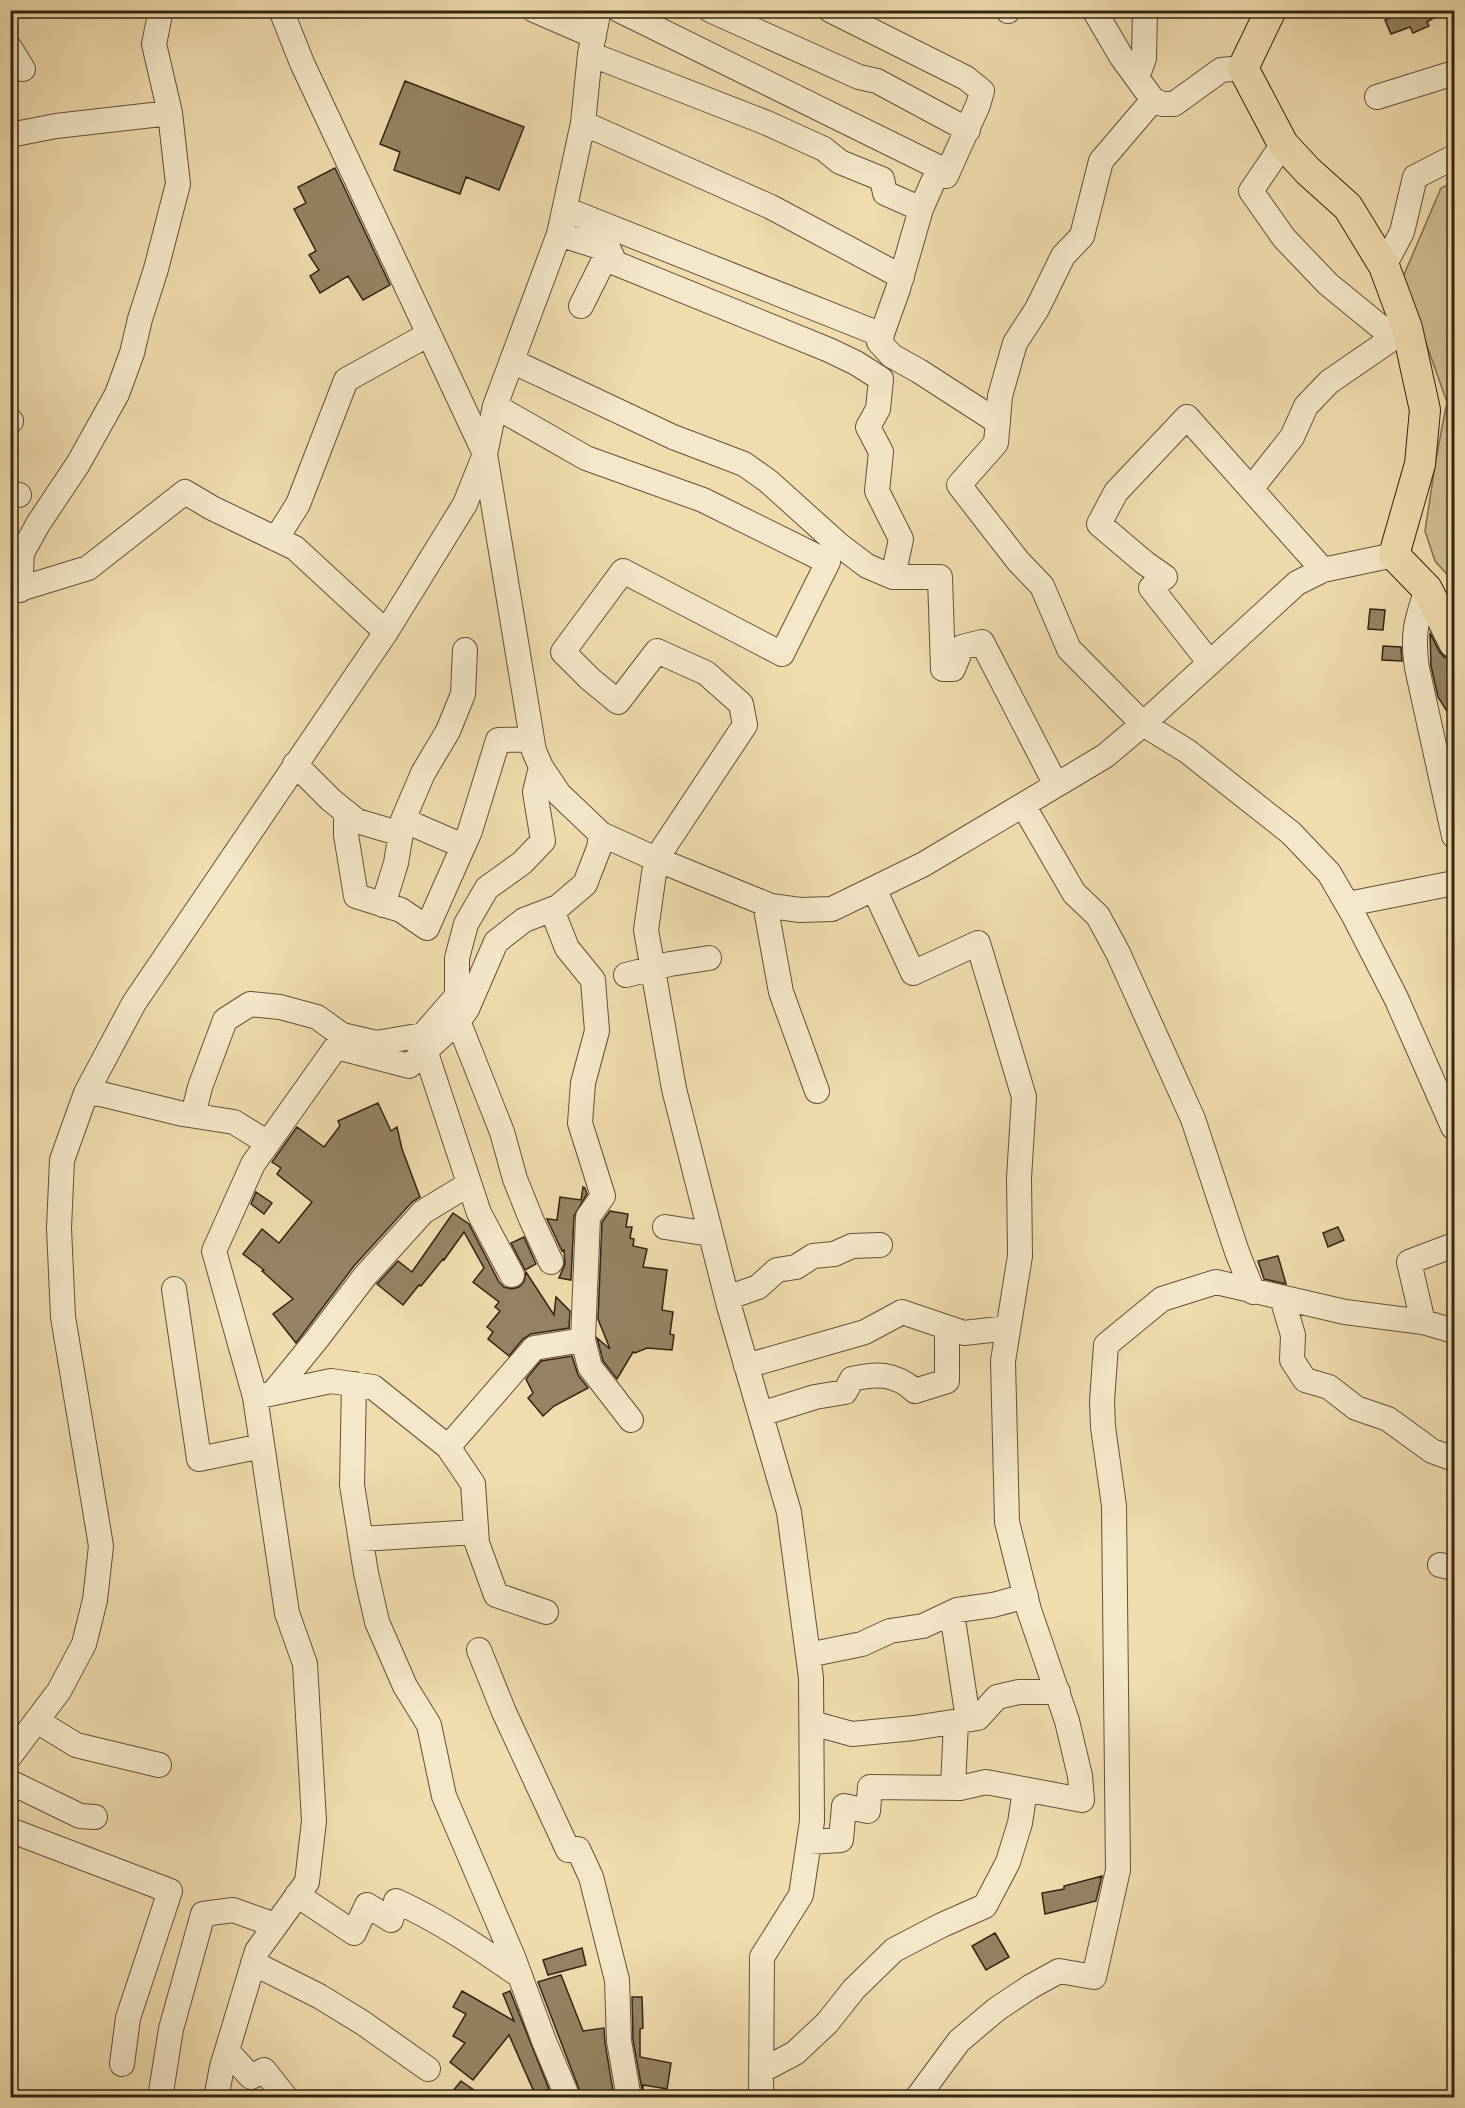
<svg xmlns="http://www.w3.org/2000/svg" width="1465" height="2108" font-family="'Old Standard TT',serif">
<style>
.green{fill:#d0bd93;stroke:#827054;stroke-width:1.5}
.building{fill:#968364;stroke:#342315;stroke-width:1.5}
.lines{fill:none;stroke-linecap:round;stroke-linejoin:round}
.minor-casing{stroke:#63513b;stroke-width:26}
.major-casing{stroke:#342315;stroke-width:32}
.minor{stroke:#f5e8ca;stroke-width:24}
.major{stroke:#f0dcad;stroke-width:30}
</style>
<rect width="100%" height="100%" fill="#f0dcad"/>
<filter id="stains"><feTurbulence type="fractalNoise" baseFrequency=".00333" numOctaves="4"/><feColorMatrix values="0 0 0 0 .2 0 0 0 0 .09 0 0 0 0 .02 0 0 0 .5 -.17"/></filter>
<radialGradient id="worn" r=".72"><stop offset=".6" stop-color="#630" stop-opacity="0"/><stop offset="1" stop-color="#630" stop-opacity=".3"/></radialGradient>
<path class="green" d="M1454 182V582L1435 561 1425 531 1436 459 1447 402 1413 307 1400 284 1441 188Z"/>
<path class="building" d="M1405 10H1446L1427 22 1429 26 1413 33 1410 27 1391 34 1385 20Z
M405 81 524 127 499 190 466 177 460 194 394 170 400 152 380 144Z
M335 168 390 285 363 300 348 276 320 293 310 276 319 270 309 255 316 251 294 209 306 203 298 187Z
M1370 609 1385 610 1383 630 1368 629Z
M1430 633 1439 651 1444 657 1450 659 1455 668V724L1438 697 1431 666Z
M1383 646 1401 647 1402 661 1382 660Z
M378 1103 391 1131 397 1127 402 1149 420 1197 412 1202 354 1266 296 1343 273 1314 293 1299 262 1271 264 1270 243 1254 262 1229 279 1243 312 1202 277 1174 281 1168 272 1162 297 1127 324 1147 340 1126 338 1121Z
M583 1187 585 1188 587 1194 574 1216 571 1280 559 1278 565 1264 564 1250 562 1251 547 1219 557 1220 560 1197 581 1200Z
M256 1192 272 1203 264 1214 251 1204Z
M610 1211 628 1214 626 1227H632L630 1238 634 1239 633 1246 647 1249 643 1267 667 1270 662 1310 673 1312 670 1334 674 1335 672 1350 647 1348 635 1353 633 1352 617 1379 603 1361 597 1338 610 1349 598 1319 602 1222Z
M453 1213 469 1224 499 1282 504 1287 512 1289 519 1287 524 1282 526 1272 554 1315 556 1297 570 1311 569 1328 531 1334 523 1339 509 1356 488 1339 493 1332 487 1327 500 1311 495 1307 499 1302 473 1282 484 1268 464 1232 444 1260 443 1259 421 1286 419 1285 403 1305 377 1284 398 1261 412 1272Z
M1338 1227 1344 1240 1328 1247 1323 1233Z
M524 1237 536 1264 525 1270 511 1243Z
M1278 1256 1286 1284 1264 1279 1258 1261Z
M572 1356 578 1375 588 1388 554 1406 543 1416 528 1398 533 1393 526 1379 541 1361Z
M1102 1876 1096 1901 1045 1914 1042 1893 1064 1889V1886Z
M995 1933 1009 1957 986 1970 972 1946Z
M582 1948 586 1965 548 1975 543 1960Z
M561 1975 583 2031 604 2028 605 2043 614 2097H582L538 1982Z
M462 1991 514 2021 503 1994 510 1991 549 2089 535 2094 509 2035 473 2080 450 2062 465 2043 453 2036 466 2014 453 2007Z
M632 1997H642L643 2028 640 2029V2057L671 2063 667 2089 643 2085V2095L633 2040Z
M461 2081 484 2097H448Z"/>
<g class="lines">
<g class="minor-casing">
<path id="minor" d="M281 10 302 63 485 454 534 751 541 767 559 794 601 834 656 859 771 906 800 910 832 909 924 864 1105 756 1143 724 1297 583 1323 570 1394 555
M534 10 594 36
M619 10 948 172
M710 10 859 77 877 81 968 130
M830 10 966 78 982 91 978 105 946 176 936 175 921 209 898 289 879 342 892 356 919 371 998 422
M1007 10 1008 11
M1094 10 1121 56 1153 100 1163 104H1174L1221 70 1243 68
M10 48 23 69
M590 54 767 123 824 149 840 162 882 179 885 193 921 209
M1137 78 1144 58 1145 10
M1377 97 1454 73
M1153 100 1101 161 1082 236 1063 256 1037 309 1015 343 1000 396 996 443 959 485 1018 561 1042 586 1069 649 1143 724 1187 751 1291 833 1329 873 1354 916 1396 998 1453 1127
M583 123 771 207 902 277
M10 135 56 126 170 113
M1283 144 1251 191 1284 238 1328 284 1394 338
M565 209 882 335
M559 234 609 250 615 263 829 350 856 363 881 379 878 409 868 427 881 452 877 491 901 539 893 577
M1384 266 1402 232 1415 177 1454 157
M581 306 609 250
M512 361 673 437 744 464 768 481 838 544 867 566 893 577H940L943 669H953L962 647 982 642 1056 785
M495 406 586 458 703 500 828 562 782 654 623 571 563 652 590 679 618 702 657 651 706 673 741 704 745 725 656 859 646 930 674 1089 729 1306 789 1512 811 1678 812 1821 801 1895 762 1957 761 2098
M10 421H11
M1251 489 1292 437 1306 406 1329 382 1406 329
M10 493 19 495
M276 539 298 504 346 380 429 334
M1427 589C1416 622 1412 633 1417 668L1454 836
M20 590 22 553 38 524 78 464 117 394 132 353 140 319 156 269 178 184 170 113 154 44 161 10
M10 592 88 568 185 492 212 508 295 548 386 632
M1210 663 1151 588 1165 577 1145 563 1099 524 1116 492 1187 417 1323 570
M295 764 331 800 357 821 401 834
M1023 805 1074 893 1098 916 1118 953 1193 1119 1237 1252 1253 1292
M346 812V835L356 896 401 910 427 928 470 831 498 740 532 739
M403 820 463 846
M765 904 781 992 817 1091
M1348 904 1454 883
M383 905 396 863 403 820 423 773 448 731 463 694 465 650
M552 910 567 948 593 980 597 1031 583 1083 580 1123 603 1196 588 1217 583 1340 590 1367 631 1420
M626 975 670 964 709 958
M458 1021 502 1132 515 1179 531 1219 551 1262
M86 1093 101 1094 183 1114 234 1122 268 1143
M193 1115 200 1087 225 1020 250 1004 280 1007 317 1017 342 1035 376 1043 423 1035
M665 1227 710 1234
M512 1275 479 1213 425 1050 423 1035 457 996V958L466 924 487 888 522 863 543 841 535 792 541 767
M174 1289 199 1459 262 1446
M727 1298 758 1287 777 1270 796 1267 813 1256 834 1254 852 1246 880 1245
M1282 1298 1293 1335 1292 1360 1305 1380 1329 1387 1356 1408 1388 1419 1432 1451 1454 1459
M1423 1322 1409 1262 1454 1245
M746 1366 865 1332 902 1312 964 1333 1008 1328
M354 1384 352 1485 366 1573 377 1622 405 1686 429 1725 444 1796 513 1957 544 2041 568 2098
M273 1393 317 1339 365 1276 423 1212 469 1184
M255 1397 331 1381 373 1387 448 1447 473 1484 477 1543 496 1595 546 1612
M761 1414 815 1397 845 1392 852 1379C877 1373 895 1373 915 1391L947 1381V1328
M448 1447 534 1348 583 1340
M361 1539 476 1532
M1440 1565 1454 1568
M952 1613 968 1719
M479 1650 504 1712 568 1850 578 1849 591 1877 617 1980 619 2041 629 2098
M808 1655 862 1644 890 1631 923 1626 957 1610 993 1605 1026 1596
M37 1721 76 1745 159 1765
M812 1723 852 1734 914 1728 978 1718 997 1697 1019 1692H1058
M10 1756 59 1691 84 1644 95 1600 101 1546 63 1317 59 1228 62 1160 86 1093 134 1003 386 632 465 504 485 454 495 406 559 234 583 123 590 54 599 10
M10 1782 80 1816 95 1817
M953 1787 956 1722
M10 1830 170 1891 128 2018 122 2064
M809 1842 841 1840 844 1806 868 1811 870 1787 960 1788 986 1782 1082 1800 1080 1776 1067 1721 1029 1610 1007 1522 1003 1361 1020 1256 1019 1178 1024 1097 978 943 913 973 874 889
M297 1895 354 1933 367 1905 391 1920 396 1901C440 1921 480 1948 520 1976
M253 1963 319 1996 363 2023 428 2069
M227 2051 251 2077 264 2070 286 2098
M761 2071 795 2053 827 2023 854 1989 894 1950 942 1925 985 1906 1008 1862 1020 1823 1025 1790
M160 2098 171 2029 203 1914 233 1910 275 1925
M216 2098 222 2067 257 1951 307 1882 314 1821 305 1664 287 1613 255 1397 214 1251 253 1164 336 1047 409 1066 458 1021 467 1009 496 942 524 920 558 907 585 884 599 848 601 834
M917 2098 959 2041 997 2009 1030 1987 1059 1971 1094 1977 1118 1870 1114 1506 1103 1427 1102 1401 1106 1345 1162 1299 1216 1282 1345 1312 1423 1322 1454 1331"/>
</g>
<g class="major-casing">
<path id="major" d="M1271 10 1243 68 1283 144 1308 171 1348 207 1384 266 1407 328 1425 410 1420 464 1394 555 1427 589 1454 643"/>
</g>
<use href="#minor" class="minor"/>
<use href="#major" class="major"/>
</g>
<rect width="1465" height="2108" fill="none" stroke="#f0dcad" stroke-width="36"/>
<rect x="12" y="12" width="1441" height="2084" fill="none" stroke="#342315" stroke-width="3"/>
<rect x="18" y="18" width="1429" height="2072" fill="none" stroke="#342315" stroke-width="1.5"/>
<rect width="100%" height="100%" filter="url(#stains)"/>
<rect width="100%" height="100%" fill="url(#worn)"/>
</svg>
